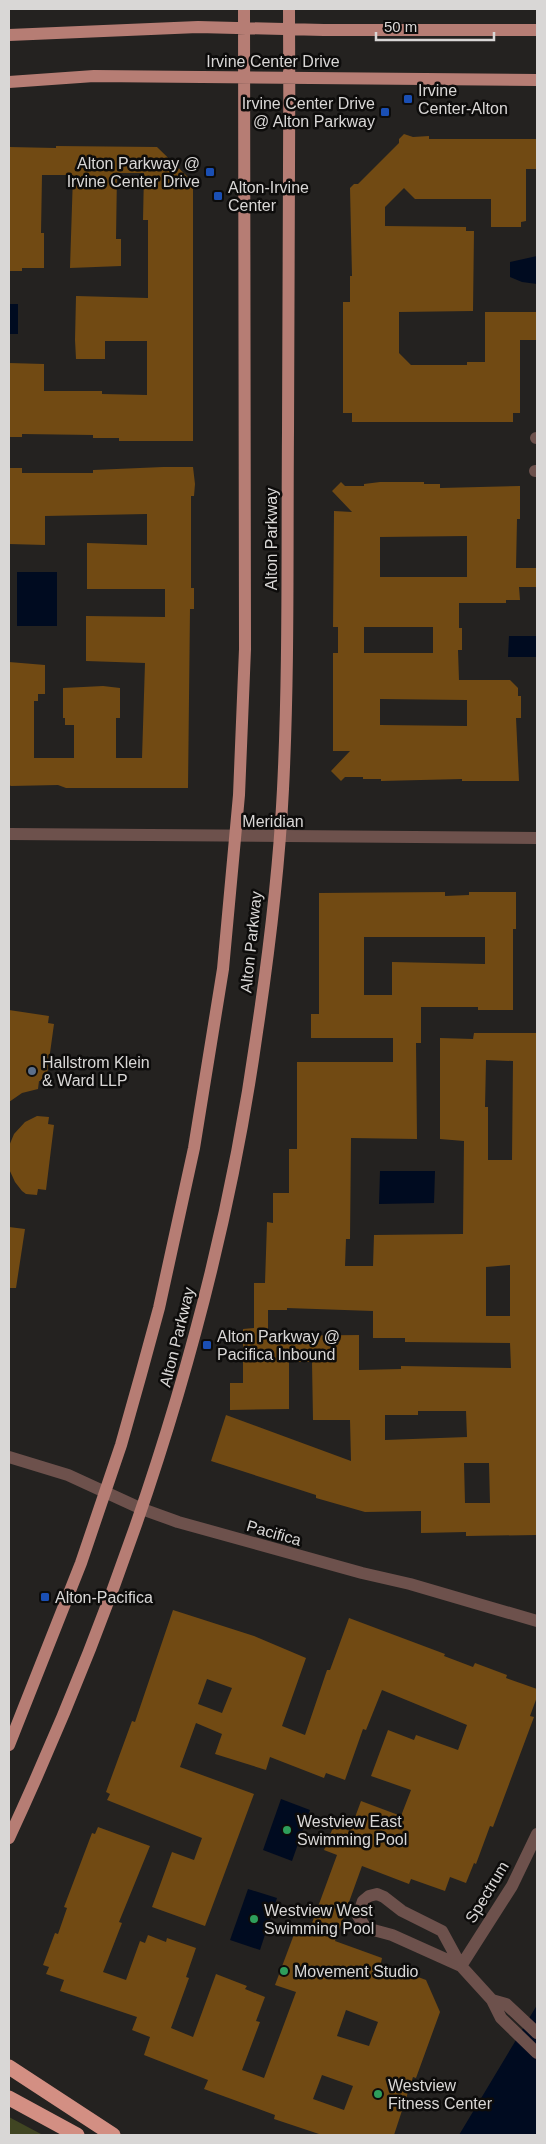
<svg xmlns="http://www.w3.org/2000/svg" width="546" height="2144" font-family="Arial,sans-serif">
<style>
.green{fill:#404522}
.water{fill:#000b20}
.building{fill:#714a13;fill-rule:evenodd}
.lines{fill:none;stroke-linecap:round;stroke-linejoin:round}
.minor{stroke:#6d514c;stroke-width:12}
.major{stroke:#b67d74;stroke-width:12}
.highway{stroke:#d38f83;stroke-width:15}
.transit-dot{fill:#1a4fb4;stroke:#0d0c0b;stroke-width:2}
.service-dot{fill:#5c6f8a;stroke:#0d0c0b;stroke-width:2}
.leisure-dot{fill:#2e9e5b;stroke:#0d0c0b;stroke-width:2}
.labels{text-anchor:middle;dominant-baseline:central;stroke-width:5;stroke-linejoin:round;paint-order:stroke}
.street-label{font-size:16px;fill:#d9d7d6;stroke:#0d0c0b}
.poi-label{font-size:16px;fill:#d9d7d6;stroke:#0d0c0b;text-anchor:start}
</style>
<rect width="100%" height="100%" fill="#242220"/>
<path class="green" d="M9 2117 39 2133 43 2135H9Z"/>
<path class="water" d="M537 256V284L522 282 510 277V262Z
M9 304H18V334H9Z
M17 572H57V626H17Z
M509 636H537V657H508Z
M380 1171H435L434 1203 379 1204Z
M281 1799 310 1810 292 1861 263 1850Z
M248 1889 277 1898 260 1950 230 1940Z
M537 2005V2135H459Z"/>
<path class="building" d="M404 134 413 137 429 136V139H537V169H526V221L521 222V227H491V199H415L404 188 385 207V226L466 227V231H474L473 311 399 312V353L411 365H467V362H485V312H537V340H520V413H513V422H352V413H343V302H350V276H352L350 188 354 184H358L399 143V139Z
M56 146 157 147 193 182V441H119V438H93V435L22 434V437H9V363L44 364V391H102V394L147 395V341H105V359H76L75 340 76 296 148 298V220H143L144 173H117L116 239H121V266L70 268 73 175H42L41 233H44V268H22V271H9V147L56 148Z
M163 467H193L195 484 194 496H191V588H194V609H190L188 788H66L58 785 11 786 9 785V662L45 665V694H38V701H34V758H74V725H65V718H63V688L103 686 120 688V718H116V758H142L145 663 86 661V616L165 617V589H87V543L147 545V514L45 516V545L9 544V468H22V473H93V470Z
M341 482 345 486H364V484L380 482H424V484H440V488L520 486V519H517L516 568H537V587H519L520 600H506V603H459V628H462V650H458L459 680H510L518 688V696H521V718H516L519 781H462V779L381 781V779H363V777H345L341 781 331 771 350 751H333V653H338V627H333L334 511 352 512 332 491ZM467 536V577H380V537ZM364 627H433V653H364ZM380 699 467 700V726L380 725Z
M445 892V896L469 895V892H516V929H513V1010H478V1007H421V1043H416L417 1139 351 1138 350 1239H346L345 1266H373L374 1235 463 1234 464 1141 440 1139V1038L473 1039 474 1033H537L536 1535 466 1536V1532L421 1533V1511L365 1512 316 1498V1495L211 1461 226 1415 351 1461 350 1420H313L312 1362H289V1409L230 1410V1383H243V1329L254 1328V1283H265L267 1222 273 1223V1193H289V1149H297V1062H393V1038H311V1014H319V893ZM364 937H485V964L392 962V995H364ZM486 1060 513 1061 512 1160H488V1107H485ZM510 1265V1316H486V1267ZM287 1308 373 1311V1338H405V1342L510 1343 511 1368 401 1366V1369L359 1370V1335L268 1336V1310H287ZM418 1411H466L467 1437 385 1440V1415H418ZM464 1463H489L490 1503H465Z
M9 1010 49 1016 48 1023 54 1024 46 1082 39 1081 38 1089 22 1093 9 1102Z
M37 1116 49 1117 48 1124 54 1125 46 1190 38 1189 37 1195 26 1194 22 1191 15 1182 9 1169V1146L14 1134 25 1122Z
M9 1227 25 1229 16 1288H9Z
M173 1610 254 1636 306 1658 282 1726 305 1735 327 1670H330L349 1618 445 1654 444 1656 473 1667 475 1663 507 1675 506 1678 537 1689V1697L530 1716 534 1717 493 1827 490 1826 476 1864 474 1863 466 1883 450 1877 445 1891 411 1879 409 1884 362 1866 335 1941 382 1958 381 1963 426 1980 440 2012 416 2078 413 2077 394 2135H322L274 2119 275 2115 204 2089 208 2080 144 2055 150 2037 132 2030 137 2017 60 1991 64 1980 46 1974 49 1967 43 1965 55 1933 58 1934 67 1908 64 1907 92 1833 95 1834 98 1827 150 1846 119 1922 122 1923 103 1972 126 1980 140 1941 145 1943 148 1935 166 1942 167 1938 196 1948 186 1977 189 1978 171 2028 193 2037 216 1974 247 1986 245 1989 265 1997 256 2021 260 2022 242 2070 264 2078 296 1992 275 1985 296 1929 308 1934 337 1855 324 1850 334 1825 350 1831 361 1801 401 1816 411 1790 371 1776 388 1730 414 1740 416 1735 458 1750 467 1725 382 1690 366 1730 363 1729 345 1780 326 1773 324 1778 270 1757 266 1770 215 1754 222 1734 196 1723 180 1767 254 1794 205 1926 152 1907 172 1852 194 1860 202 1838 107 1800 110 1794 106 1792 132 1721 135 1722ZM207 1679 232 1688 222 1713 198 1704ZM346 2010 378 2022 369 2046 337 2036ZM322 2075 353 2086 344 2110 313 2099Z"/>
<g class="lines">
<path class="minor" d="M536 438H537
M535 471H537
M9 834 537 838
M9 1457 68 1475 142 1509 178 1522 362 1573 410 1584 537 1621
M461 1966 392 1935 366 1928 358 1916 363 1901 369 1896 377 1894 384 1897 402 1911 442 1931 461 1966 492 2000 501 2018 537 2053
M461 1966 512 1886 537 1834
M492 2000 506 2004 537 2033"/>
<path class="major" d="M9 35 198 27 324 30H537
M9 82 94 76 537 80
M9 1745 81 1563 121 1445 141 1374 159 1308 194 1148 223 969 239 795 245 649 244 9
M9 1838C127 1583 218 1312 257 1032 269 952 279 870 283 789 289 670 287 551 288 432 288 291 290 150 289 9"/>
<path class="highway" d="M9 2067 113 2135
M9 2098 77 2135"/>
</g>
<g class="transit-dot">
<rect x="403" y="94" width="10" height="10" rx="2.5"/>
<rect x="380" y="107" width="10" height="10" rx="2.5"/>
<rect x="205" y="167" width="10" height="10" rx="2.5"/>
<rect x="213" y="191" width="10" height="10" rx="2.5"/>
<rect x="202" y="1340" width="10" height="10" rx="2.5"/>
<rect x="40" y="1592" width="10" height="10" rx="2.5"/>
</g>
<circle class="service-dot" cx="32" cy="1071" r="5"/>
<g class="leisure-dot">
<circle cx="287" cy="1830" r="5"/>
<circle cx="254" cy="1919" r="5"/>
<circle cx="284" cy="1971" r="5"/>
<circle cx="378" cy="2094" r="5"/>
</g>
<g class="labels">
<g class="street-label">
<text x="273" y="61">Irvine Center Drive</text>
<text transform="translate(271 539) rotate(-90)">Alton Parkway</text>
<text x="273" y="821">Meridian</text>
<text transform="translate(251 942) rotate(-84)">Alton Parkway</text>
<text transform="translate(177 1337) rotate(-76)">Alton Parkway</text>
<text transform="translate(274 1533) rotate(16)">Pacifica</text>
<text transform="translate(487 1892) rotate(-59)">Spectrum</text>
</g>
<g class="poi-label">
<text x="418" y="90">Irvine<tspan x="418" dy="18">Center-Alton</tspan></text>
<text x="375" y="103" text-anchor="end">Irvine Center Drive<tspan x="375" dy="18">@ Alton Parkway</tspan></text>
<text x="200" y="163" text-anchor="end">Alton Parkway @<tspan x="200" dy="18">Irvine Center Drive</tspan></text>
<text x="228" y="187">Alton-Irvine<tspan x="228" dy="18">Center</tspan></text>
<text x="42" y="1062">Hallstrom Klein<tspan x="42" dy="18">&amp; Ward LLP</tspan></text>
<text x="217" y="1336">Alton Parkway @<tspan x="217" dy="18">Pacifica Inbound</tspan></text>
<text x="55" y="1597">Alton-Pacifica</text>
<text x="297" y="1821">Westview East<tspan x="297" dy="18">Swimming Pool</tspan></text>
<text x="264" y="1910">Westview West<tspan x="264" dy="18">Swimming Pool</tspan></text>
<text x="294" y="1971">Movement Studio</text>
<text x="388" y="2085">Westview<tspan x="388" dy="18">Fitness Center</tspan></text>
</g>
</g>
<rect width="546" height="2144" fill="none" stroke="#d9d7d6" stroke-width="20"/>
<path d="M376 32v8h118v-8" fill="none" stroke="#d9d7d6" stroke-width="2.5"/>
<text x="384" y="32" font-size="15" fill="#d9d7d6" stroke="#0d0c0b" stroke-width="4" paint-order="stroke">50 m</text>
</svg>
